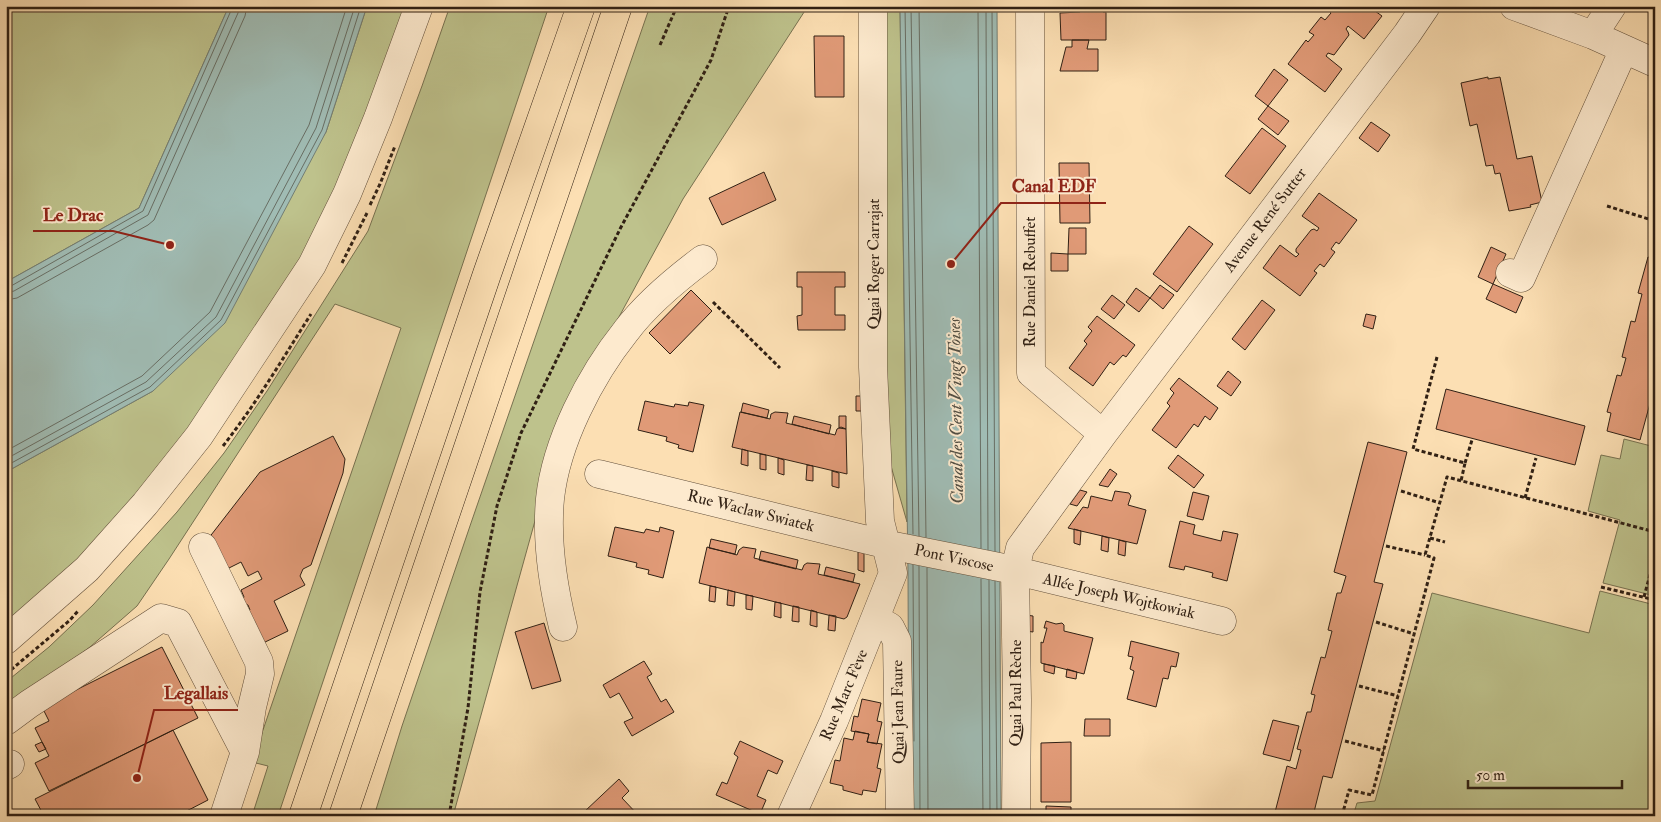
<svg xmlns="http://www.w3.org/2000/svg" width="1661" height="822" font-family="'IM FELL Double Pica',serif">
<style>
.green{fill:#bec28c;stroke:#777150}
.water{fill:#a0bcb4;stroke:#737e74}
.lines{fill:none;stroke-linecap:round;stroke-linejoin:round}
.shore{stroke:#686e64;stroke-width:1}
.building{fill:#e09a77;stroke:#302014}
.minor-casing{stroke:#63503c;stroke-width:29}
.highway-casing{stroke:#302014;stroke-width:29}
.path{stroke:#302014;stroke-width:3;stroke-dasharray:4 2.5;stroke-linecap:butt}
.minor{stroke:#fdeace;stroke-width:28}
.highway{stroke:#fcdfb3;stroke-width:28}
.labels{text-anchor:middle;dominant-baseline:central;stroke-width:4;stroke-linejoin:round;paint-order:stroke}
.street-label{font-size:16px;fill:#302014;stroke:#fdeace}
.water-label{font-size:18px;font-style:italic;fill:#524f44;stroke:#fdeace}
.leader{fill:none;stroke:#8f2418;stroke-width:2}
.callout-dot{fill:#8f2418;stroke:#fdeace;stroke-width:2}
.callout-label{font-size:18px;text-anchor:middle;font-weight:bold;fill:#8f2418;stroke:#fdeace;stroke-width:4;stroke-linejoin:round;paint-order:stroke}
</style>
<rect width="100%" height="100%" fill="#fcdfb3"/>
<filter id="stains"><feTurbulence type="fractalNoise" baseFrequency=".004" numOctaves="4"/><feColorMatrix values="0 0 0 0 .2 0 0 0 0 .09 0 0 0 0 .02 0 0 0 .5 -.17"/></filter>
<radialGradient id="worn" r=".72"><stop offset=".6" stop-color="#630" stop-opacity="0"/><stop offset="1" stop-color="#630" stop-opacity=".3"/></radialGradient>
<path class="green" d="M6 6H229L139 208 6 282Z
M367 6H411L318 237 257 332 149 485 43 595 6 627V472L153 391 326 132Z
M450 6H549L278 816H252L268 766 252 762 401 328 335 304 169 559 137 606 90 647 6 710V682L49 647 93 605 177 512 224 453 267 391 368 231 422 86Z
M650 6H808L683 199 607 339 538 510 453 816H374L402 726 471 523Z
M874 6H900L907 522 887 452Z
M1624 439 1655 447V596L1603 583 1620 520 1588 511 1601 455 1620 459Z
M1600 591 1655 605V816H1353L1357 803 1375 801 1432 593 1589 633Z"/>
<path class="water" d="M229 6H367L326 132 225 323 153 391 6 472V282L139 208Z
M900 6H997L1001 816H909L908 573Z"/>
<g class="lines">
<path class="shore" d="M905 6 913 534
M911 6 919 536
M919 6 926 537
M978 6 981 548
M986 6 988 550
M992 6 995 551
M6 286H11L143 211 233 6
M6 293 14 291 148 215 238 13 240 6
M6 300 17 298 148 225 154 220 245 16 247 6
M6 451 142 376 210 312 309 125 347 6
M6 459 146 382 216 317 316 128 355 6
M6 466 150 387 221 320 322 130 361 6
M913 565 914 741
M919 566 920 816
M927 568 928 816
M981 579 983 816
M989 580 990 816
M995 581 997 816"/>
</g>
<path class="building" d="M1103 6V12H1106V40H1061L1060 13 1080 12V9H1078L1075 6Z
M1331 6H1368L1382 16 1364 39 1348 26 1346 29 1348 32 1349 35 1334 55 1328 53 1326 56 1342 69 1325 92 1288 64 1306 40 1308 42 1314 35 1309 32 1321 17 1325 20 1331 13 1328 10Z
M814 36H844V97H815Z
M1072 40H1089L1087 49H1098V71H1060L1066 47H1072Z
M1274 69 1288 80 1268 106 1255 96Z
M1488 77V79L1500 77 1517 159 1532 156 1542 202 1530 205 1531 207 1509 211 1500 173 1495 174 1493 165 1486 166 1477 124 1470 126 1461 83Z
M1268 106 1289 121 1278 135 1258 119Z
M1371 122 1390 135 1378 152 1359 138Z
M1262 128 1286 146 1250 194 1225 176Z
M1059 163H1089L1090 223H1060Z
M764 172 776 200 722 225 709 198Z
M1319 193 1357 220 1339 244 1336 242 1331 249 1335 252 1324 267 1320 264 1314 271 1317 273 1300 296 1263 268 1280 245 1296 257 1299 254 1296 252V249L1311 230 1314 229 1317 231 1319 228 1302 216Z
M1189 226 1213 244 1177 292 1153 274Z
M1069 228H1086V254H1068Z
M1655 246V385L1640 440 1607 431 1611 413 1607 412 1617 375 1621 376 1626 358 1622 357 1631 321 1635 322 1642 294 1638 293 1648 257 1652 258Z
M1491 247 1506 254 1493 284 1478 277Z
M1051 253 1068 254V271H1051Z
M797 272H845V287H835V315H845V330H798L797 316 802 315V287H797Z
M1493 284 1523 297 1516 313 1486 299Z
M1160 285 1174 295 1163 309 1150 298Z
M1136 288 1150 298 1139 312 1126 302Z
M691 290 712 311 670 354 649 333Z
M1112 295 1125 305 1114 319 1101 309Z
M1262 300 1275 310 1245 350 1232 339Z
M1366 314 1376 316 1373 329 1363 326Z
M1097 316 1135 345 1126 357 1123 355 1114 365 1110 362 1093 386 1069 368 1087 344 1084 341 1092 331 1088 327Z
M1228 371 1241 382 1231 396 1217 386Z
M1179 378 1218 408 1210 420 1205 416 1198 427 1194 424 1176 448 1152 430 1170 406 1167 403 1174 393 1170 389Z
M1446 389 1585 426 1575 465 1436 429Z
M856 396H862V411H856Z
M645 401 674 407 675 404 688 406 689 402 704 405 693 452 678 448 679 445 666 441 667 437 638 430Z
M743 403 769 410 767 418 741 412Z
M740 412 770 419 771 414 775 412 788 413 786 423 835 435 837 429 841 427 846 429 847 474 732 447Z
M794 416 831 425 829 434 792 424Z
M839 416H846V429L839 428Z
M333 436 345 459 343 473 311 565 303 569 300 576 305 585 274 601 288 631 261 644 246 612 250 610 248 605 245 604 242 600 244 597 241 590 262 579 258 571 248 576 241 562 223 571 208 539 260 472Z
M1368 442 1407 452 1374 582 1383 584 1332 778 1323 776 1313 816H1274L1287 766 1296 769 1301 750 1297 749 1307 712H1311L1315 695 1311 694 1321 657 1325 658 1332 631 1328 630 1337 593H1341L1346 576 1334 572Z
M742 449 748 451V466L741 464Z
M760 454 766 455V470L760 469Z
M1178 455 1204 475 1194 488 1168 468Z
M778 458 784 460V475L778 473Z
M807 465 813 466V481L806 480Z
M1110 469 1117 474 1108 487 1099 485Z
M832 471 839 473V488L832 486Z
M1080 490 1087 492 1077 506 1070 504Z
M1115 491 1129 493 1131 496 1128 505 1146 510 1137 544 1068 528 1083 507 1088 508 1091 496 1112 501Z
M1193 492 1209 496 1203 520 1187 516Z
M1180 521 1195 525 1193 534 1221 541 1223 531 1238 534 1227 581 1212 577 1213 573 1185 566 1184 570 1169 567Z
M615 527 644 533 646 529 659 532 660 527 674 531 663 578 648 574 649 570 636 567 637 563 608 556Z
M1074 529 1081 531 1080 545 1074 543Z
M1102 536 1109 538 1108 552 1101 550Z
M711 539 737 545 735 554 709 548Z
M1119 540 1126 542 1125 556 1118 554Z
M707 547 737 555 739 550 743 547 756 549 754 558 802 570 804 565 807 563 820 564 818 574 860 584 847 617 844 619 840 618 699 583Z
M761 551 798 560 796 569 759 560Z
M858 552 864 553V572L858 570Z
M826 567 855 574 853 582 824 575Z
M710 586 716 587 715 602 709 601Z
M728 590 735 592 734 606 727 605Z
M746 595 753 596 752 610 746 609Z
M775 602 781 603V618L774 616Z
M793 606 799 607V622L792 621Z
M811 610 817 612V627L810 625Z
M829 615 836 616 835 631 828 630Z
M1026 615 1033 616V632L1026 631Z
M1046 621 1056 624 1062 623 1064 625V631L1093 638 1084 674 1041 663V642L1043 643 1047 628H1044Z
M544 623 561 681 532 689 515 632Z
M1131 641 1179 653 1176 667 1171 666 1168 679 1163 678 1156 707 1127 699 1134 671 1130 669 1133 657 1128 656Z
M162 647 198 718 49 791 35 763 49 756 35 728 49 721 42 707Z
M644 661 652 674 647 677 661 702 666 699 674 712 632 736 624 722 633 718 619 693 610 698 603 685Z
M1044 664 1055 666 1054 674 1044 671Z
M1067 669 1077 672 1076 679 1066 677Z
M862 699 881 703 877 721 882 722 877 744 867 742 869 734 851 731 854 716 858 717Z
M1085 719H1110V736H1084Z
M1273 720 1299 726 1290 761 1263 754Z
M173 730 208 800 177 816H44L35 799Z
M855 731 869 734 867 742 882 744 877 768 881 769 876 792 863 790 862 795 843 790V786L830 783 835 760 840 761 844 738 853 740Z
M740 741 783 761 777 774 768 770 757 796 766 800 760 814 716 795 722 782 727 784 738 757 734 754Z
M42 742 46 749 39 752 35 745Z
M1071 742V802H1041V743Z
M619 779 629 791 622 798 639 816H587L584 812Z
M1046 806 1071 807V816H1046Z
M189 810 192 816H177Z"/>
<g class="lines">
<g class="minor-casing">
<path id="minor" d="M1030 6 1031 373 1103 434
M1514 6 1593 35 1655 63
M1593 35 1612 6
M1510 273 1521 278 1624 49
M599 474 884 544 1004 568 1222 621
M203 547 259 662 260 674 252 707 245 752 224 816
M876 619 890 627 897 641 900 816
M563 627C553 586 546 542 550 499 556 442 590 376 626 331 647 303 675 280 703 259
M6 640 87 569 145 504 199 436 312 265 347 194 378 118 419 6
M6 721 29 704 161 618 178 623 245 752
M6 766 10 764
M791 816 834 721 893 573 880 521 873 367V6
M1016 816 1017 700 1015 571 1020 548 1103 434 1407 34 1426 6"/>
</g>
<g class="highway-casing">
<path id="highway" d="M303 816 487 274 581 6
M343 816 618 6"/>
</g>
<path class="path" d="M1649 6 1655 11
M660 45 677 6
M370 205 380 184 395 146
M1607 206 1655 221
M342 263 367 213
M713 302 780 368
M1437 357 1413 449 1465 463 1461 481
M1653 405 1655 406
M223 446C256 404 283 358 311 314
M1465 463 1472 440
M1401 491 1440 503
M1525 498 1536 458
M1430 538 1445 542
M1386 546 1425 555
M1601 587 1655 600
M1644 597 1655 556
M1376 622 1414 634
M6 674 69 621 79 610
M1359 686 1398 696
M1345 741 1384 751
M449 816 468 708 480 592 497 506 521 433 620 229 711 60 729 6
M1342 816 1349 790 1372 795 1434 558 1425 555 1447 477 1655 532"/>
<use href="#minor" class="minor"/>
<use href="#highway" class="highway"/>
</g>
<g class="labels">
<g class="street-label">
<text transform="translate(1265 220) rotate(-53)">Avenue René Sutter</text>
<text transform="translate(874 264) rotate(-90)">Quai Roger Carrajat</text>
<text transform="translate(1030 282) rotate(-90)">Rue Daniel Rebuffet</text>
<text transform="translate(751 511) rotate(14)">Rue Waclaw Swiatek</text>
<text transform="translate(954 558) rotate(12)">Pont Viscose</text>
<text transform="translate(1119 596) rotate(13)">Allée Joseph Wojtkowiak</text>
<text transform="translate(1016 693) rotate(-90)">Quai Paul Rèche</text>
<text transform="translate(844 695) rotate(-67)">Rue Marc Fève</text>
<text transform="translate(898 712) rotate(-91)">Quai Jean Faure</text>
</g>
<g class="water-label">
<text transform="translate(956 411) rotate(-91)">Canal des Cent Vingt Toises</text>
</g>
</g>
<path class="leader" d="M951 264L1001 203H1106M170 245L113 231H33M137 778L154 710H238"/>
<g class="callout-dot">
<circle cx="951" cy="264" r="5"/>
<circle cx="170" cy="245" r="5"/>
<circle cx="137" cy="778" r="5"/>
</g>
<g class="callout-label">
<text x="1054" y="192">Canal EDF</text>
<text x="73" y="221">Le Drac</text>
<text x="196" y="699">Legallais</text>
</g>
<rect width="1661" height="822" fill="none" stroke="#fcdfb3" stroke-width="25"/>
<rect x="8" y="8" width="1646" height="807" fill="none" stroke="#302014" stroke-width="2.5"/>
<rect x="12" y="12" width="1636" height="797" fill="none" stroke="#302014"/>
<path d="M1468 780v8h154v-8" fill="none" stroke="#302014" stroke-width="2.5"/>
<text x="1476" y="780" font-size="15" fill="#302014" stroke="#fdeace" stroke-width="4" paint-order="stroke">50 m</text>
<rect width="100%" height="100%" filter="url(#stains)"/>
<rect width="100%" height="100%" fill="url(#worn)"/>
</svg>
